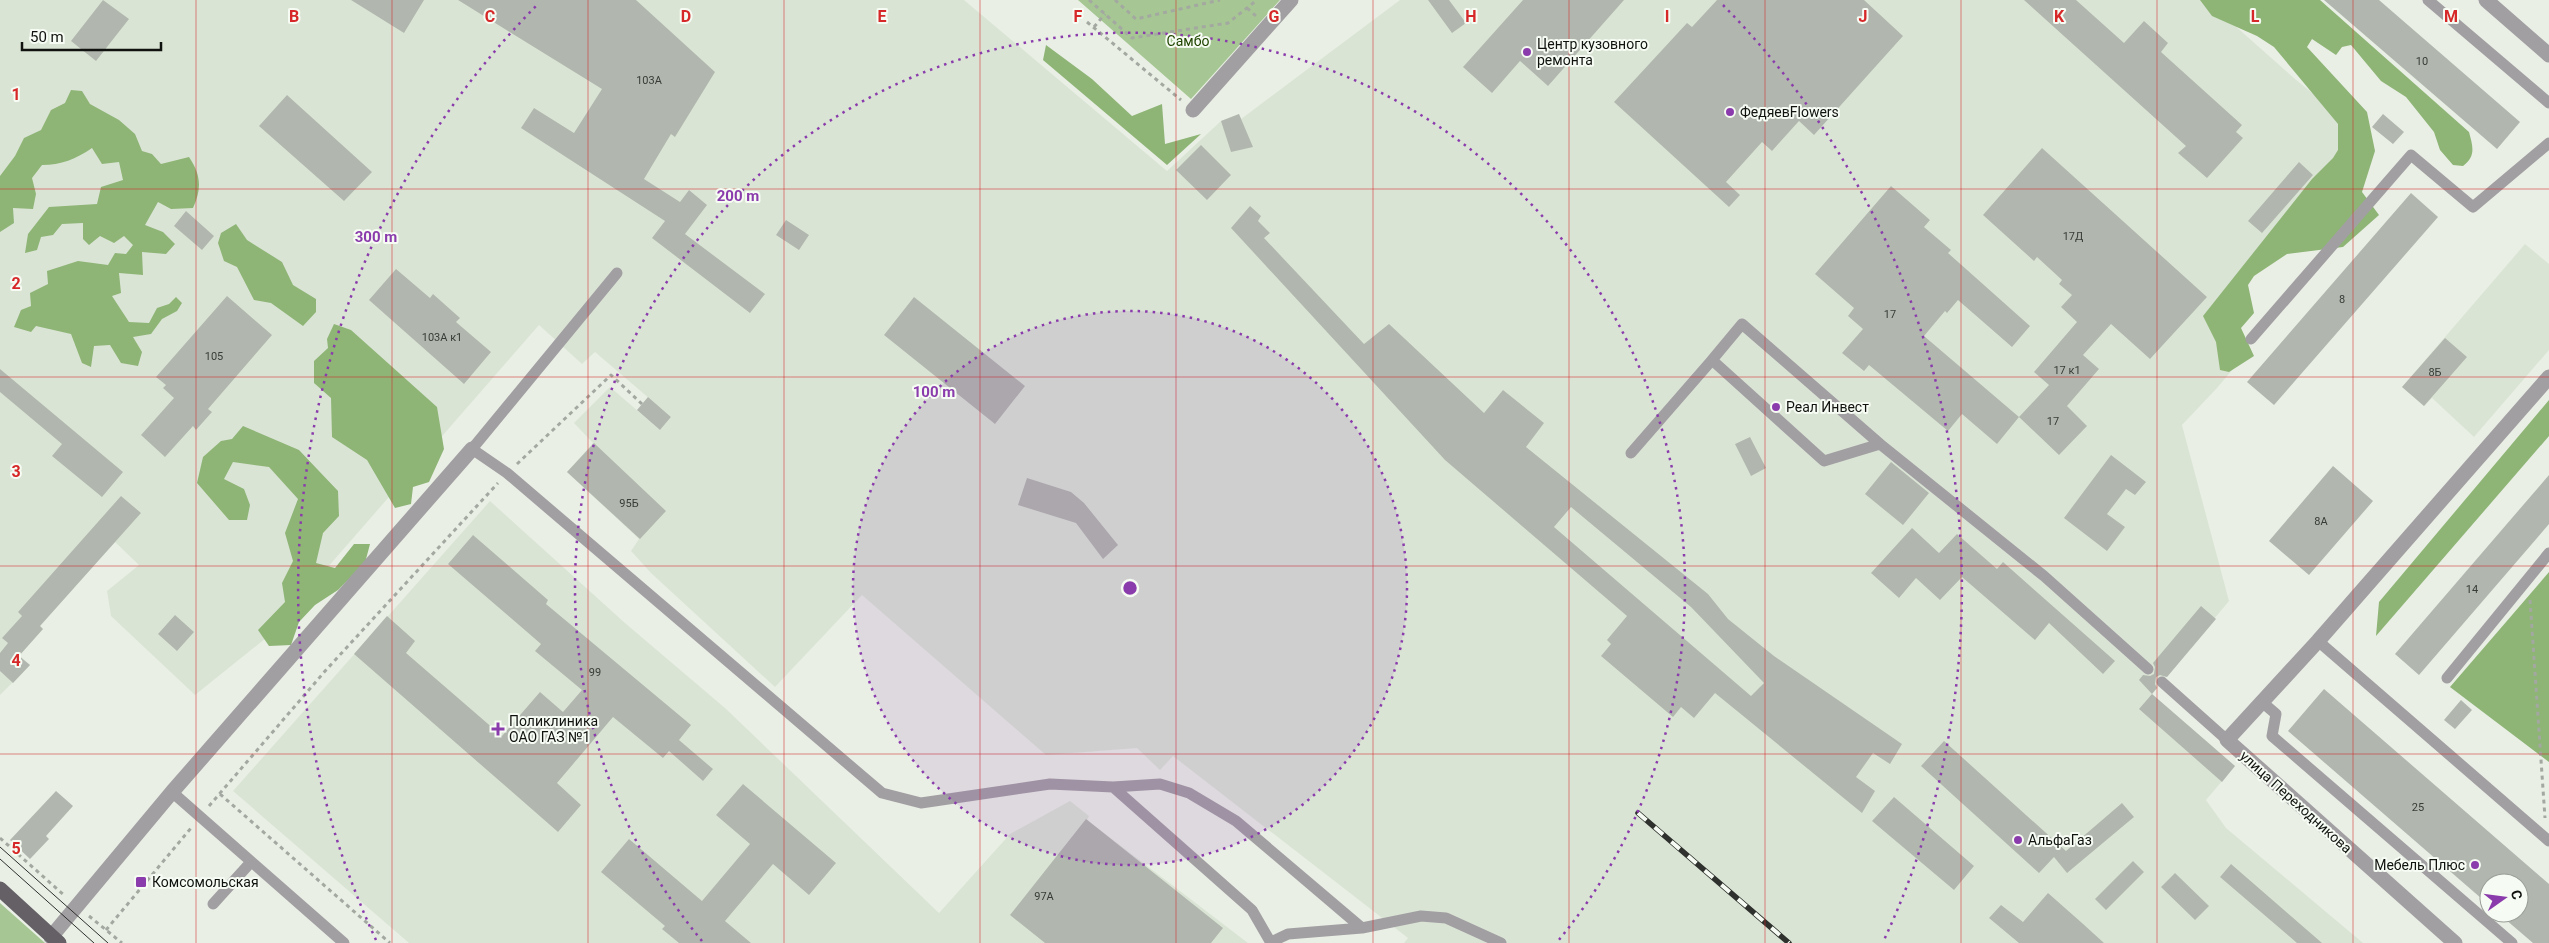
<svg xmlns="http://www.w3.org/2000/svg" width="2549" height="943" font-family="Roboto,sans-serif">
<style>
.built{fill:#dae4d5}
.green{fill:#a6c793}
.forest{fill:#8eb576}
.building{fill:#b1b7ae;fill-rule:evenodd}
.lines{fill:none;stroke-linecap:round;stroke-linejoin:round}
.path{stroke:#a3a8a0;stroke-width:3;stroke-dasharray:4 4;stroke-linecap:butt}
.lane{stroke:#a29fa3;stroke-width:11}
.street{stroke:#a29fa3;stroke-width:15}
.primary{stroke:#646066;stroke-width:15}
.tram{stroke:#2e312d;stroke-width:1}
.rail-casing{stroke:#2e312d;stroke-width:5.5}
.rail{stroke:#f6fcf3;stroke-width:4;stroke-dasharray:11;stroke-linecap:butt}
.grid{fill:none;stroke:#d62828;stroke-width:1;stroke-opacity:0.55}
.ring{fill:none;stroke:#8b3cac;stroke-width:2.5;stroke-dasharray:2.5 5}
.poi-dot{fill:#8b3cac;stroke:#f6fcf3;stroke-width:2}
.labels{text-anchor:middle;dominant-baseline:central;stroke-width:4;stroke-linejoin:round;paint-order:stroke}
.number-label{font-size:11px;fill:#383b37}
.park-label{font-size:14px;fill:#214500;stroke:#f6fcf3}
.poi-label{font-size:14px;fill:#10120f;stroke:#f6fcf3;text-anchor:start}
.street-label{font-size:14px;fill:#10120f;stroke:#f6fcf3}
.grid-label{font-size:16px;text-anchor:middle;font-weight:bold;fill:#d62828;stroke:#f6fcf3;stroke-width:4;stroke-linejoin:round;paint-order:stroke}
.centre{fill:#8b3cac;stroke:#f6fcf3;stroke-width:2.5}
.ring-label{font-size:15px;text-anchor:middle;font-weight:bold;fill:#8b3cac;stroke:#f6fcf3;stroke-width:4;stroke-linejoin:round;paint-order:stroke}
</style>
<rect width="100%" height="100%" fill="#e9efe5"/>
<path class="built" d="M0 0H964L1167 171 1221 121 1239 114 1241 119 1400 0H2206L2295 79 2365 136 2213 315 2250 349 2217 388 2182 425 2229 601 2152 694 2235 766 2206 800 2226 828 2363 943H1404L1408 938 1173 756 1160 770 1137 748 1046 755 862 595 775 687 651 573 631 551 639 539 567 472 593 443 574 423 610 387 660 430 671 417 595 352 582 364 539 325 266 638 195 695 111 616 107 591 139 565 115 542 40 626 43 629 19 655 30 665 0 695Z
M2525 244 2549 264V350L2474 437 2432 398 2424 406 2402 387Z
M490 501 625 623 725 708 939 913 1010 834 1070 801 1089 816 1087 820 1248 943H409L233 791Z"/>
<path class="green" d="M1078 0H1280L1191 99Z
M0 903 45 943H0Z"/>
<path class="forest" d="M2200 0H2320L2469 132C2473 147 2476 156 2463 166L2453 165 2440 150 2434 132 2406 97 2381 81 2351 45 2342 47 2336 55 2312 39 2307 47 2367 112 2375 151 2362 192 2379 215 2343 247 2287 254 2254 276 2248 285 2254 313 2241 328 2254 356 2229 372 2220 370 2216 342 2203 316 2312 179 2333 158 2338 150V124L2274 47 2257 36 2212 16Z
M1046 45 1092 79 1132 116 1162 104 1165 144 1201 134 1167 165 1043 60Z
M71 90 82 91 90 104 119 120 135 134 142 151 152 154 161 164 189 157C201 175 202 188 193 208L171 209 158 202 145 225 163 232 175 244 166 254 142 252 143 275 119 273 121 293 112 296 129 322 149 323 157 308 169 304 176 297 182 303 177 311 162 319 151 334 133 337 142 352 138 366 121 363 110 345 94 346 91 367 82 363 71 334 36 326 31 332 14 327 21 310 31 306 30 293 48 284 47 271 78 261 108 265 115 253 126 254 133 245 124 236 114 243 100 236 89 245 83 239V223L62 224 53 235 41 237 37 250 25 253 28 234 49 207 97 204 101 187 123 180 119 162 102 164 92 148C76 159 61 165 42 165L32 178 36 194 33 209 13 208 14 223 0 232V176L15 156 24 138 41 130 51 110 65 103Z
M236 224 247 240 282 262 293 285 316 299V312L303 326 271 303 254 300 237 267 224 261 218 243 221 233Z
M334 324 351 330 437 407 444 449 429 482 413 487 411 504 395 508 367 460 332 437 331 398 314 383V361L328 348 327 339Z
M2549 400V436L2376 636 2379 602Z
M243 426 299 450 338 491 339 516 323 533 316 563 335 568 354 544H370L365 563 338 590 315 605 299 622 291 645 269 646 258 630 285 602 282 583 293 561 285 533 298 499 269 467 233 462 224 479 244 489 250 505 247 520H229L197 483 203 457 221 441 232 439Z
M2549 572V762L2450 687Z"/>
<path class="building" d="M103 0 129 19 96 61 71 41Z
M351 0H424L404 33Z
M458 0H636L715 72 675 137 671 134 644 179 680 202 689 190 707 205 685 234 765 294 750 313 652 238 665 221 521 128 534 108 574 133 602 89Z
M1428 0H1449L1466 23 1452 33Z
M1523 0H1624L1548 86 1520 61 1492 93 1463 67Z
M1717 0H1864L1903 36 1814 135 1799 121 1772 151 1762 142 1726 182 1740 195 1729 207 1614 102 1687 23 1692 27Z
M2024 0H2076L2124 43 2144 21 2168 43 2161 52 2242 125 2236 132 2243 138 2207 178 2178 153 2186 146Z
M2324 0H2379L2520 122 2497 149Z
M287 95 372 172 344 201 259 126Z
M1239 114 1253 147 1231 152 1221 121Z
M2383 114 2404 132 2393 144 2372 127Z
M1201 145 1231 175 1207 200 1176 170Z
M2042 148 2207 297 2150 359 2111 324 2083 355 2099 369 2067 406 2087 426 2059 455 2019 417 2049 385 2034 372 2077 322 2061 307 2072 295 2059 284 2062 280 2037 257 2034 261 1983 215Z
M2299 162 2313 175 2262 233 2248 221Z
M1891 186 1930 220 1924 227 1951 250 1948 253 2030 326 2012 347 1958 300 1947 313 1945 311 1924 336 2019 417 1997 444 1962 414 1948 431 1869 365 1864 371 1842 353 1863 329 1848 316 1854 308 1815 274Z
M2411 193 2438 217 2274 405 2247 382Z
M1250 206 1261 216 1258 221 1270 233 1264 238 1364 344 1389 324 1484 413 1503 390 1544 423 1526 447 1708 594 1728 619 1774 656 1902 744 1890 764 1873 753 1856 777 1875 791 1862 813 1715 693 1694 718 1681 707 1673 717 1601 656 1611 644 1607 640 1627 616 1445 460 1231 228ZM1571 507 1691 607 1764 683 1751 696 1554 527Z
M186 211 214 236 202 250 174 226Z
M786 220 809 235 799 250 776 235Z
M396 269 430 298 433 294 460 318 456 322 491 352 464 384 369 300Z
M227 296 272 335 208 409 212 412 196 430 193 426 165 457 141 435 174 398 163 388 166 385 156 377Z
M914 297 1025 386 995 424 884 335Z
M2445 338 2467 357 2424 406 2402 387Z
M0 369 123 472 102 497 52 456 62 444 0 392Z
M648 397 671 417 660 430 637 410Z
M1750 437 1766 468 1751 476 1735 444Z
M594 443 666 511 640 539 567 472Z
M2111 455 2146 482 2135 495 2126 489 2107 514 2125 527 2107 551 2064 518Z
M1891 462 1929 493 1903 525 1865 494Z
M2333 466 2373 501 2309 575 2269 541Z
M2549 475V524L2419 675 2395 654Z
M1027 478 1071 492 1084 503 1118 545 1103 559 1076 523 1018 505Z
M121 496 141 513 40 626 43 629 19 656 30 665 13 683 0 671V653L8 643 2 638 22 616 18 612Z
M1912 528 1939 553 1957 534 1997 569 2003 562 2115 661 2103 674 2049 623 2035 640 1962 577 1940 600 1916 578 1899 598 1871 573Z
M473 535 548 600 546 604 691 725 679 740 713 769 703 781 669 751 663 758 613 717 557 783 581 805 558 832 354 654 387 616 415 641 406 653 502 736 540 692 563 712 582 690 535 651 541 644 448 564Z
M2201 606 2216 619 2167 677 2160 675 2156 677 2155 684 2157 688 2152 694 2139 680 2143 675 2150 676 2154 674 2155 667 2153 663Z
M175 615 194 632 177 651 158 634Z
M2324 689 2549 884V943H2533L2498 913H2519V883H2489V905L2288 731Z
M2152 694 2235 766 2222 782 2139 709Z
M2461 700 2472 710 2455 729 2444 720Z
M1944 741 2066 851 2122 803 2134 817 2067 873 2054 857 2039 873 1921 766Z
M743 784 836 863 809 895 773 864 725 921 751 943H679L662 929 665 926 601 872 629 839 702 901 750 844 716 815Z
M56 791 73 806 46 836 49 839 30 859 10 840Z
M1894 797 1974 866 1954 890 1872 821Z
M1086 819 1223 928 1211 943H1045L1010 915Z
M2133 861 2144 872 2106 910 2095 899Z
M2231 864 2322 943H2297L2220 877Z
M2175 873 2209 906 2195 920 2161 887Z
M2048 893 2082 923 2104 943H2019L1989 918 2001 905 2023 922Z"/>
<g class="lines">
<path class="path" d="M1089 0 1132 38 1228 23 1257 0
M1115 0 1136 19 1220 0
M1247 8 1256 16
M1087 22 1181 100
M1094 27 1105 14
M517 464 611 375 642 404
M2530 600 2545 818
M220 794 390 943
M209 806 326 670 498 483
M0 838 65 896
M89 916 122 943
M106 930 191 828"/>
<path class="lane" d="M2428 0 2549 103
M617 273 472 449 507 473 882 793 921 803 1050 784 1113 787 1252 910 1271 943
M2251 339 2411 155 2473 207 2549 143
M1880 444 1824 461 1712 360 1742 324 1880 444 2044 576 2148 669
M1631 453 1712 360
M2318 641 2549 841
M2447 678 2549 553
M2162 682 2227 740
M2262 702 2276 714 2272 736 2512 943
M1113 787 1160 784 1189 793 1236 821 1362 928
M172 792 344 943
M213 904 251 862
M1271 942 1288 934 1362 928 1421 916 1446 918 1501 943"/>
<path class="street" d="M2486 0 2549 55
M1193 110 1291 0
M51 937 172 792 472 449
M2455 943 2227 740 2318 641 2549 377"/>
<path class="primary" d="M0 889 59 943"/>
<path class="tram" d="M0 847 108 943
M0 859 94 943"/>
<g class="rail-casing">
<path id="rail" d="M1638 813 1789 943"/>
</g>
<use href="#rail" class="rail"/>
</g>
<path class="grid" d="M196 0V943M392 0V943M588 0V943M784 0V943M980 0V943M1176 0V943M1373 0V943M1569 0V943M1765 0V943M1961 0V943M2157 0V943M2353 0V943M0 189H2549M0 377H2549M0 566H2549M0 754H2549"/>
<circle cx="1130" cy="588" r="277" fill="#8b3cac" fill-opacity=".12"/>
<g class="ring">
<circle cx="1130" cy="588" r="277"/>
<path d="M702 941A555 555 0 1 1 1558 941"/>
<path d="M376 940A832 832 0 0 1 537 5M1723 5A832 832 0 0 1 1884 940"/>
</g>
<g class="poi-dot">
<circle cx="1527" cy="52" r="5"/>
<circle cx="1730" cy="112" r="5"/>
<circle cx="1776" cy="407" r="5"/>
<path d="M495.5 721.5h5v5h5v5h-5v5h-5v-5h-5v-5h5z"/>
<circle cx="2018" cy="840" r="5"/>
<circle cx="2475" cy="865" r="5"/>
<rect x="135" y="876" width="12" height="12" rx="2.5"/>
</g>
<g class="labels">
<g class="number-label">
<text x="2422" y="61">10</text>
<text x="649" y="80">103А</text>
<text x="2073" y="236">17Д</text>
<text x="2342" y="299">8</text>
<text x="1890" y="314">17</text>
<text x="442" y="337">103А к1</text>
<text x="214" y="356">105</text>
<text x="2067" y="370">17 к1</text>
<text x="2435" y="372">8Б</text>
<text x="2053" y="421">17</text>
<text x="629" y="503">95Б</text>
<text x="2321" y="521">8А</text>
<text x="2472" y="589">14</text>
<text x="595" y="672">99</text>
<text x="2418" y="807">25</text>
<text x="1044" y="896">97А</text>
</g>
<g class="park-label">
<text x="1188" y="41">Самбо</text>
</g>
<g class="poi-label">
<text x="1537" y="44">Центр кузовного<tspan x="1537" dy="16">ремонта</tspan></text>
<text x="1740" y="112">ФедяевFlowers</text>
<text x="1786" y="407">Реал Инвест</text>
<text x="509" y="721">Поликлиника<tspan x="509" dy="16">ОАО ГАЗ №1</tspan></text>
<text x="2028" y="840">АльфаГаз</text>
<text x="2465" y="865" text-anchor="end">Мебель Плюс</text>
<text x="152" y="882">Комсомольская</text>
</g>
<g class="street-label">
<text transform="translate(2296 802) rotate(42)">улица Переходникова</text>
</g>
</g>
<g class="grid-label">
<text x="294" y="22">B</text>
<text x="490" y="22">C</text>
<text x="686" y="22">D</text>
<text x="882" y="22">E</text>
<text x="1078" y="22">F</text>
<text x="1274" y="22">G</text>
<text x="1471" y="22">H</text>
<text x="1667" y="22">I</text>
<text x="1863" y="22">J</text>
<text x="2059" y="22">K</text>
<text x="2255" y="22">L</text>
<text x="2451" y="22">M</text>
<text x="16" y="100">1</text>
<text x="16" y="289">2</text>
<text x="16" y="477">3</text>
<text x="16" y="666">4</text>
<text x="16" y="854">5</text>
</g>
<circle cx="1130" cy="588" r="8" class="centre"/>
<g class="ring-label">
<text x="738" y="201">200 m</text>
<text x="376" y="242">300 m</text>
<text x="934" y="397">100 m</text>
</g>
<g transform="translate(2504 898) rotate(76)"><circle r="24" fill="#f6fcf3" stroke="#9a9e98"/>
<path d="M0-4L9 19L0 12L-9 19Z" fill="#8b3cac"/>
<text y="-8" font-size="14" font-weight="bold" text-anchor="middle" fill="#10120f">С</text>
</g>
<path d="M22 42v8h139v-8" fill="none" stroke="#10120f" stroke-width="2.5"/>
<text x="30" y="42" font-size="15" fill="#10120f" stroke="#f6fcf3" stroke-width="4" paint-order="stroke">50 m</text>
</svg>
